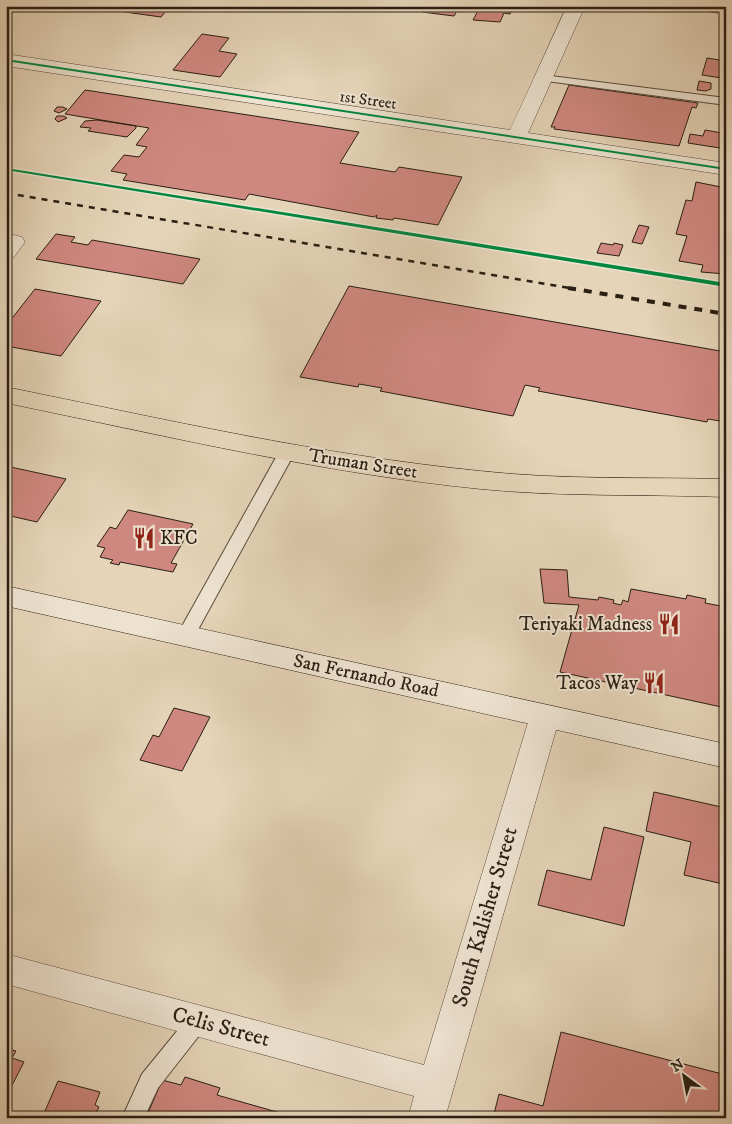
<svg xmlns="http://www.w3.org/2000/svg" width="732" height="1124" font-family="'IM FELL DW Pica',serif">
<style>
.building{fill:#cf8880;stroke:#2a1f13}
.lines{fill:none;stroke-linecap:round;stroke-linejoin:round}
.service-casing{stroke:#594c3c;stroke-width:2}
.minor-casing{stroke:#594c3c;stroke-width:1}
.secondary-casing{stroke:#2a1f13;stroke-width:1}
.primary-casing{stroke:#2a1f13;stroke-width:1}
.service{fill:#eee3d1;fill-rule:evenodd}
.minor{fill:#eee3d1;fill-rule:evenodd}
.secondary{fill:#eee3d1;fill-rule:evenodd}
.primary{fill:#e5d4b8;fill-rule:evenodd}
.rail-far1{stroke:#2a1f13;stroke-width:2.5;stroke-dasharray:6 6;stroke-linecap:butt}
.rail{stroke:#2a1f13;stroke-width:4;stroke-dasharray:8 8;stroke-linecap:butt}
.cycleway-casing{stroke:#eee3d1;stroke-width:3}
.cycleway{fill:#00873e;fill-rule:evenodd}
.labels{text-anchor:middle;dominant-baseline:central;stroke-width:4;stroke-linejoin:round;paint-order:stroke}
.far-street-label{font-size:16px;fill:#2a1f13;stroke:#eee3d1}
.street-label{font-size:19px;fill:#2a1f13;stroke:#eee3d1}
.poi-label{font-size:19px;fill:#2a1f13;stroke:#eee3d1;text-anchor:end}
.near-street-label{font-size:22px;fill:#2a1f13;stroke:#eee3d1}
</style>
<rect width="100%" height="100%" fill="#e5d4b8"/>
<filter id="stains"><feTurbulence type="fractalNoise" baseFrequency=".004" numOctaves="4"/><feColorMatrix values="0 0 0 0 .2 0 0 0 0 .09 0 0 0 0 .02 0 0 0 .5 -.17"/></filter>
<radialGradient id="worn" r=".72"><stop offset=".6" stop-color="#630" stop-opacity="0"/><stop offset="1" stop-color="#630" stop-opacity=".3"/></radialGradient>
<path class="building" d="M82 6H170L161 17Z
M426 6H460L454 16 422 12Z
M503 6 513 8 510 14 504 13 500 22 473 20 480 7 478 6Z
M666 6H720L718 13Z
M202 34 229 38 219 51 237 54 220 77 173 70Z
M707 58 726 61 722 78 702 75Z
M699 81 711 83V89L706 91 697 90Z
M569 85 698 103 696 108 692 107 679 146 554 129 555 127H551Z
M85 90 359 132 340 163 395 172 399 167 462 177 438 225 394 218 393 220 376 218 377 215 374 217 249 194 245 200 123 180 127 174 111 171 124 155 139 157 147 147 136 145 149 128 65 114Z
M57 107H63L67 109 59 113 54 111Z
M57 116H64L67 118 58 122 55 119Z
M97 120 136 126V128L127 137 88 131 91 128 80 127 85 121Z
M705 130 722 133 720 148 688 143 690 134 703 136Z
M696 182 726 188V274L701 272 703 265 679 261 687 236 676 234 686 200 692 201Z
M639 225 649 227 642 244 632 242Z
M56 234 75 237 71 242 88 245 92 240 200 259 183 284 36 259Z
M601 243 613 245 614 243 623 245 619 256 597 253Z
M349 286 726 352V422L708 419 707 422 538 391 540 388 525 385 513 416 380 391 382 388 359 384 358 387 300 377Z
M35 289 101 301 61 356 6 346V326Z
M6 466 66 479 37 522 6 515Z
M128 510 193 524 171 563 177 564 173 572 120 562 119 565 110 563 113 560 100 557 105 548 97 546 110 527 116 529Z
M540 569 567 570 569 597 598 600 599 597 614 600 613 603 621 605 623 600 628 602 631 589 686 599 687 595 706 599 705 603 726 607V708L560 672 579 605 544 603Z
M174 708 210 717 182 771 140 760 153 735 159 737Z
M654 792 726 808V871L723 884 684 875 691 842 646 831Z
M604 827 644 837 624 926 538 905 547 870 591 880Z
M561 1032 726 1075V1118H493L499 1094 543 1106Z
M6 1048 16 1051 12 1058 24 1062 6 1097Z
M185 1077 220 1088 217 1095 291 1116 292 1114 305 1118H146L162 1080 181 1085Z
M58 1081 100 1092 95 1105 99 1107 95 1115 103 1118H42Z"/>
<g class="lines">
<g class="service-casing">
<path id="service" d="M543 75 726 98V105L539 80 537 78Z
M287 447 295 452 194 637 191 641 185 643 179 641 176 637 279 452Z
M198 1012 205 1014 208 1021 205 1028 158 1088 144 1118H122L142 1074 191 1014Z"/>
</g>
<g class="minor-casing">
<path id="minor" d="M567 6H585L528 133 726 163V175L6 66V54L510 130Z
M14 235 22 237 25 242 14 257 6 259V237Z
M545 705 556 708 560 716 445 1118H408L414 1096 6 984V954L424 1065 530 716 534 708Z"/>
</g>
<g class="secondary-casing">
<path id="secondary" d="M6 586 726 744V768L6 606Z"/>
</g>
<g class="primary-casing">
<path id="primary" d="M6 387C163 419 320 455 480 471 561 480 644 477 726 479V497C644 494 562 497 481 489 321 473 163 435 6 403Z"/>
</g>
<use href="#service" class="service"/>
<use href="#minor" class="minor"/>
<use href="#secondary" class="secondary"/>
<use href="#primary" class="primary"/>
<path class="rail-far1" d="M6 193 576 289"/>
<path class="rail" d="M568 288 726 314"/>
<g class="cycleway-casing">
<path id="cycleway" d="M6 59 726 168V170L6 61Z
M6 168 726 283V287L6 170Z"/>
</g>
<use href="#cycleway" class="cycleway"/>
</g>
<defs>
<g id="restaurant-bare" transform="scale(1.725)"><path d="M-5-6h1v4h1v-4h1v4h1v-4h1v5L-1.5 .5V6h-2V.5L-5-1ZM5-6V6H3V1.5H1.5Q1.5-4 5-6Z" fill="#8f2418" stroke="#eee3d1" stroke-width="2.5" paint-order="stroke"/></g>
</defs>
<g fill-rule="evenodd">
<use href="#restaurant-bare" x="144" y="538"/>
<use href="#restaurant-bare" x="669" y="624"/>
<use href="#restaurant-bare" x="654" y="683"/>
</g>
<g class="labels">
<g class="far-street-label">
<text transform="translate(368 100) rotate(8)">1st Street</text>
</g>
<g class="street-label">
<text transform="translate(363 464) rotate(9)">Truman Street</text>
<text transform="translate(366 676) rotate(12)">San Fernando Road</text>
</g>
<g class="poi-label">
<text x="160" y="538" text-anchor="start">KFC</text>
<text x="652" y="624">Teriyaki Madness</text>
<text x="638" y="683">Tacos Way</text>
</g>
<g class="near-street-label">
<text transform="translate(485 917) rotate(-74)">South Kalisher Street</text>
<text transform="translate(221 1027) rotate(15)">Celis Street</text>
</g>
</g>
<rect width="732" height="1124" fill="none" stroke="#e5d4b8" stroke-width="25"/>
<rect x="8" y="8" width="717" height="1109" fill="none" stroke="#2a1f13" stroke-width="2.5"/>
<rect x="12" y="12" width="707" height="1099" fill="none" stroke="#2a1f13"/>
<g transform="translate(684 1076) rotate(328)" stroke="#eee3d1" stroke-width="4" paint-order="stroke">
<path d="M0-4L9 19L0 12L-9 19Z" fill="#2a1f13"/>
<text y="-8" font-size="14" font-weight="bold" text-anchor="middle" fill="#2a1f13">N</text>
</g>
<rect width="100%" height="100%" filter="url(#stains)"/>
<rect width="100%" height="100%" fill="url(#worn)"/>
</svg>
